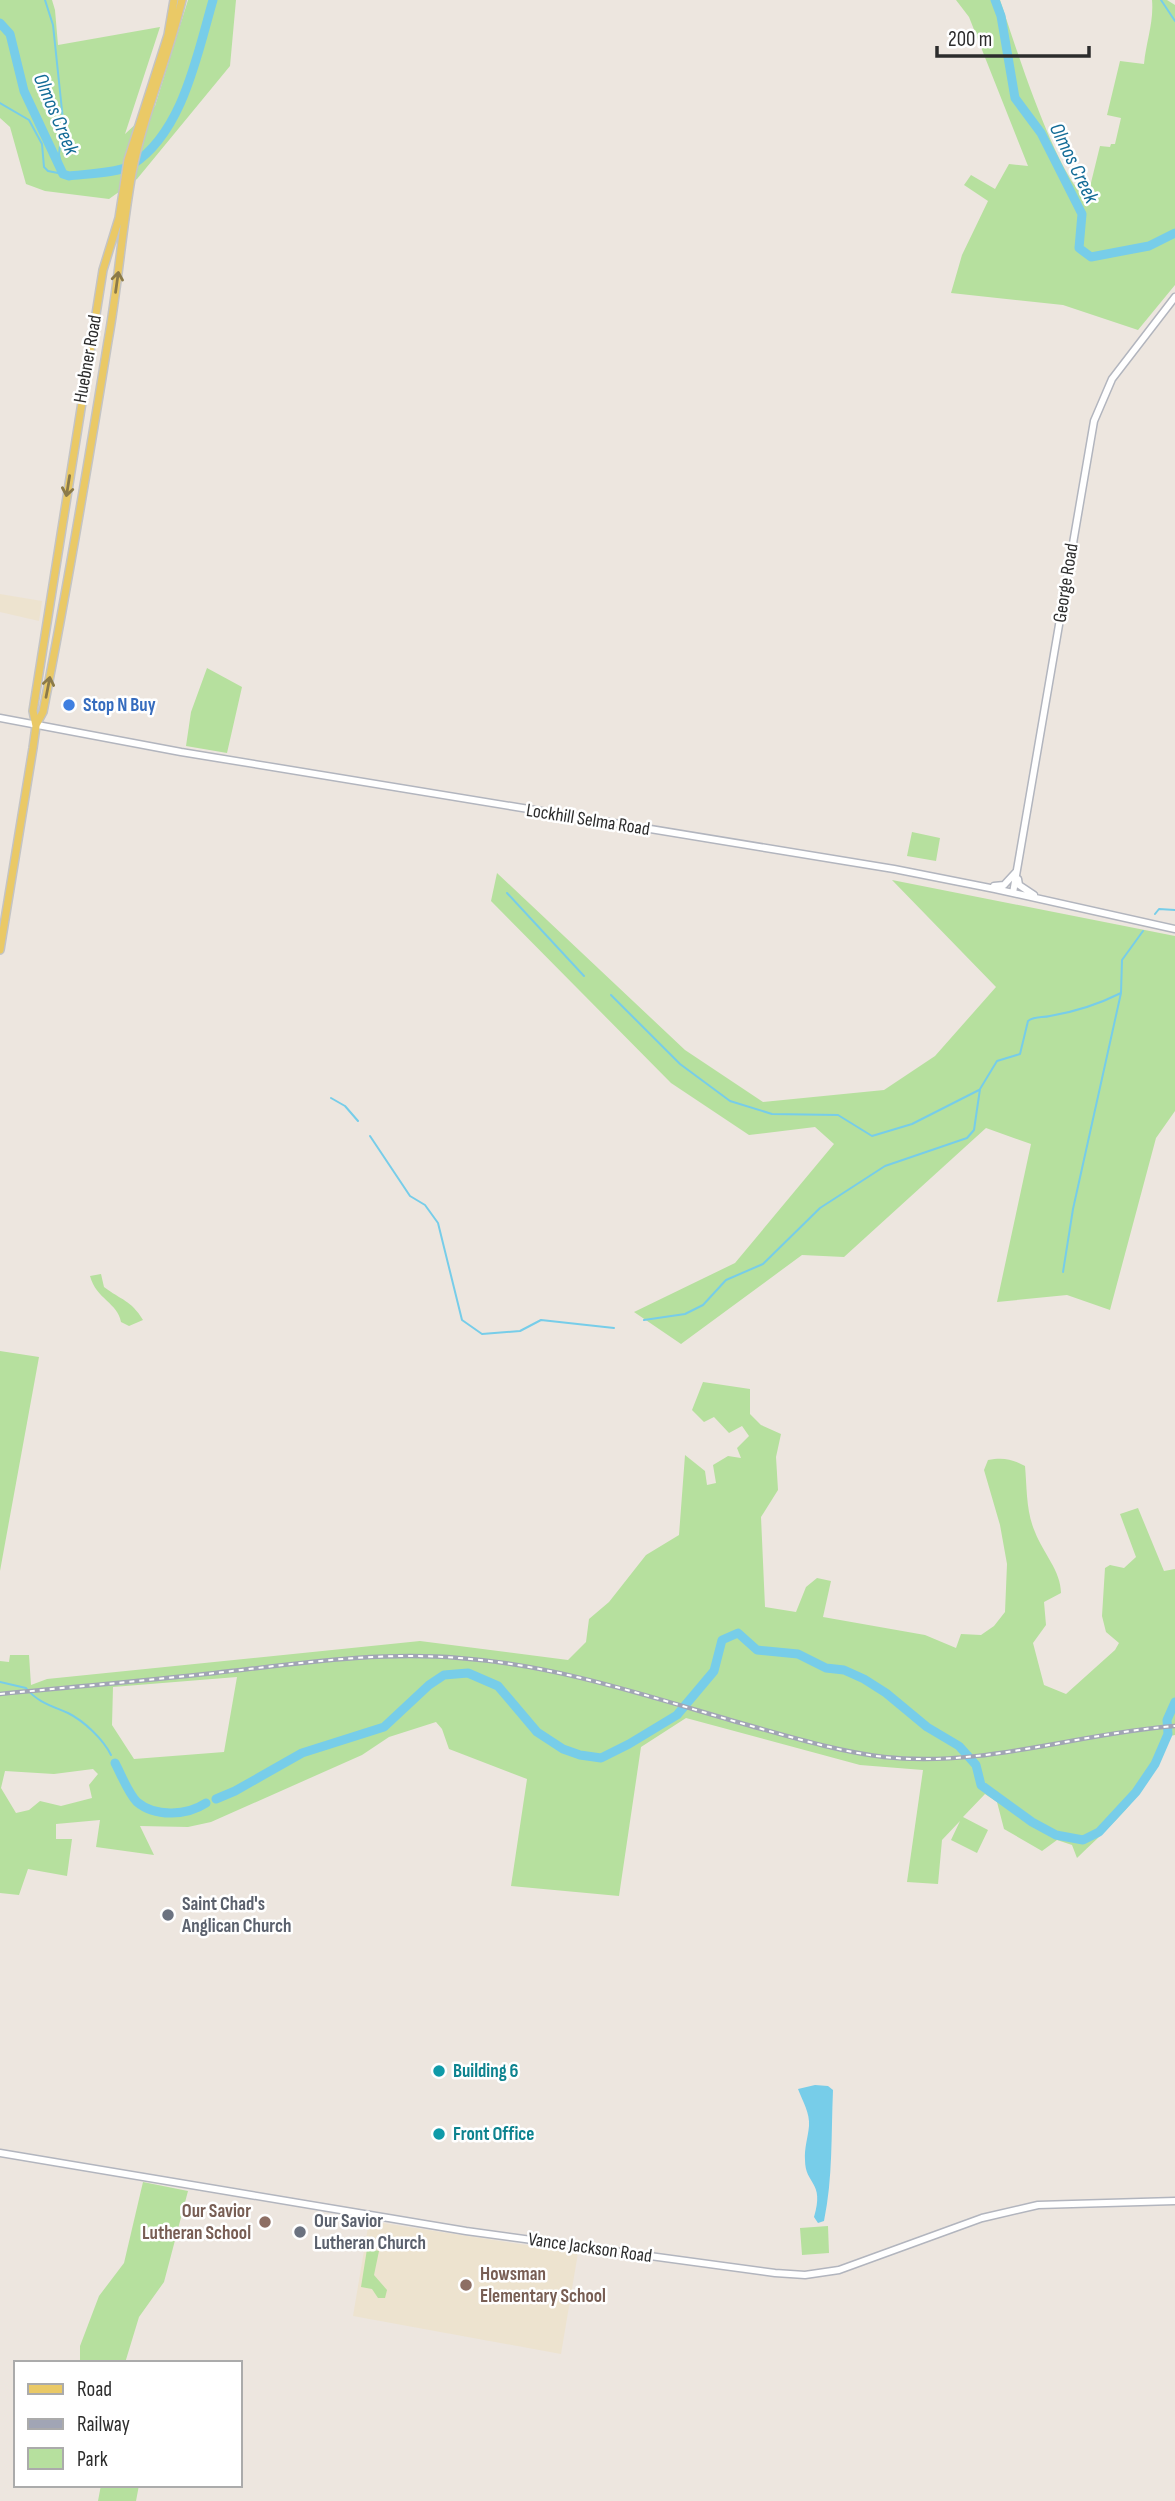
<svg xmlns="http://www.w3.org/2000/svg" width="1175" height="2501" font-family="'Sofia Sans Condensed',sans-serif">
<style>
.education{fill:#ede3cf}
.green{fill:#b6e09e;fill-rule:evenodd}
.water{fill:#77cde9}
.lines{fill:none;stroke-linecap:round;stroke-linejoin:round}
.stream{stroke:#77cde9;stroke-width:2}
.river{stroke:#77cde9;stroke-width:9}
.secondary-casing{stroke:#b2b5be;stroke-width:9}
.primary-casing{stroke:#c4c4c4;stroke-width:10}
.secondary{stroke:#fff;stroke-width:6}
.primary{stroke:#eac966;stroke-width:7}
.rail-casing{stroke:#a1a5b5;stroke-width:4.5}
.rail{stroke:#fff;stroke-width:2;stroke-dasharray:5;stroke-linecap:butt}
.oneway{stroke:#8b7a49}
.shop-dot{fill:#3f7fe0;stroke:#fff;stroke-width:2.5}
.worship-dot{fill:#6b7280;stroke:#fff;stroke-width:2.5}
.culture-dot{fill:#0f9aa8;stroke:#fff;stroke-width:2.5}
.education-dot{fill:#8d6e63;stroke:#fff;stroke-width:2.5}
.labels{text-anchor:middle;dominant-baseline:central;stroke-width:5;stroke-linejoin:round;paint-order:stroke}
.street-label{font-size:19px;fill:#2c2c2c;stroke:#fff}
.shop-label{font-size:19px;font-weight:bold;fill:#366cbe;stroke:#fff;text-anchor:start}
.worship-label{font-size:19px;font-weight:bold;fill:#5b616d;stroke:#fff;text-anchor:start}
.culture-label{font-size:19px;font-weight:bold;fill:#0d838f;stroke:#fff;text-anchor:start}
.education-label{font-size:19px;font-weight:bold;fill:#785e54;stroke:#fff;text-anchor:end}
.water-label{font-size:21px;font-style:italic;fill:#146c97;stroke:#fff}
</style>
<rect width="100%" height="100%" fill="#ede6df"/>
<path class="education" d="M0 594 42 601 39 621 0 612Z
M369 2221 578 2253 561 2354 353 2316Z"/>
<path class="green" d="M0 0H52L55 10 58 45 160 27 125 134 155 106 188 0H236L230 66 137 179 109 199 45 191 26 184 10 127 0 118Z
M956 0H1000C1014 42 1056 176 1087 199L1100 146 1110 147 1111 144H1115L1121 118 1107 115 1120 61 1144 64C1146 42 1154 22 1152 0H1167L1175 5V285L1138 330 1063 305 951 293 962 255 988 201 964 185 971 175 995 189 1009 164 1028 166 969 17Z
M207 668 242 687 227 753 186 746 191 712Z
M912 832 940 838 936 861 907 856Z
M497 873 685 1050 763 1102 884 1090 935 1056 996 987 892 880 1175 936V1111L1156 1138 1110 1310 1067 1295 997 1302 1031 1144 986 1128 844 1257 802 1255 681 1344 634 1312 735 1263 834 1144 815 1127 749 1135 671 1083 491 901Z
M101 1274 104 1287C121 1300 131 1300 143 1320L129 1326 121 1322C118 1303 96 1299 90 1276Z
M0 1351 39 1357 0 1571Z
M703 1382 750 1389V1414L761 1425 781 1434 776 1457 778 1490 761 1517 765 1607 796 1612 806 1587 817 1578 831 1581 823 1617 925 1635 956 1648 961 1634 981 1635 994 1626 1005 1612 1007 1564 1000 1525 984 1470 988 1460C1003 1457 1012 1459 1025 1466 1027 1488 1026 1512 1035 1532 1043 1553 1061 1571 1061 1593L1044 1602 1046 1625 1033 1643 1044 1685 1066 1694 1115 1650 1119 1643 1106 1632 1102 1616 1105 1568 1110 1565 1124 1568 1136 1557 1120 1514 1138 1508 1164 1571 1175 1569V1735L1170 1736C1163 1747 1159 1759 1153 1771 1135 1805 1105 1831 1077 1858L1072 1845 1057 1840 1042 1851 1004 1829 997 1802 985 1794 963 1817 988 1830 977 1853 951 1840 960 1821 942 1840 938 1884 907 1882 923 1770 860 1765 686 1718 641 1747 619 1896 511 1886 527 1779 449 1749 442 1729 436 1722 389 1737 362 1755 211 1822 188 1827 140 1826 154 1855 96 1847 100 1820 56 1824V1839H72L67 1876 28 1869 19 1895 0 1893V1661L9 1662 10 1655H29L31 1685 47 1679 420 1641 568 1660 586 1642 589 1619 609 1602 646 1555 679 1535 685 1455 705 1471 707 1485 716 1483 713 1465 728 1456 741 1458 737 1448 749 1436 742 1426 729 1433 714 1417 704 1422 692 1410ZM237 1677 224 1752 134 1759 112 1725 113 1687ZM93 1769 98 1774 89 1785 92 1798 61 1806 40 1801 29 1810 16 1813 1 1788 5 1771 54 1774Z
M143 2182 188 2191 164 2282 139 2317 125 2363H80V2346L99 2296 124 2263Z
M828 2226 829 2253 802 2255 800 2228Z
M367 2249 379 2251 374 2275 387 2290 385 2298H378L372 2289 361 2287Z
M101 2485H139L136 2501H98Z"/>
<path class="water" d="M815 2085 828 2086 833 2090C831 2135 833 2178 824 2221L818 2223 814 2217C825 2181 805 2185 805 2160 804 2149 808 2137 809 2126 810 2113 803 2102 798 2089Z"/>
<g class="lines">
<path class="stream" d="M1161 0 1175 21
M0 103 29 120 42 144 44 167 48 171 63 174 59 154 63 120 53 25 45 0
M507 893 584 976
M1155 914 1159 909 1175 910
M611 995 680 1064 730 1101 772 1114 838 1115 872 1136 912 1124 979 1090
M331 1098 345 1106 358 1121
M370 1136 410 1196 425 1205 438 1223 462 1320 482 1334 520 1331 541 1320 614 1328
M1063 1272 1073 1209 1121 993
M644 1320 685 1314 703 1305 726 1280 763 1264 820 1208 885 1166 967 1138 974 1130 980 1089 997 1061 1020 1054 1028 1021C1035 1016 1042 1018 1050 1016 1074 1012 1099 1004 1121 993L1122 960 1143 931
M0 1682 26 1688C37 1702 52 1706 68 1713 84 1721 103 1739 111 1755"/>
<path class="river" d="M995 0 1001 16 1015 98 1041 133 1082 214 1079 248 1091 257 1149 246 1175 233
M0 23 10 34 24 91 63 174 69 176C84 174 120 173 132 165 183 132 197 55 213 0
M115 1763C121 1774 128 1793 137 1802 156 1818 188 1815 206 1803
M216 1799 235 1791 302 1753 384 1727 429 1685 444 1675 468 1673 498 1686 537 1732 563 1749 580 1755 601 1758 629 1744 677 1715 714 1671 722 1640 738 1633 757 1650 798 1654 826 1668 844 1670 864 1679 886 1693 927 1727 959 1746 976 1765 981 1785 1032 1822 1056 1835 1083 1840 1099 1832 1136 1792 1155 1764 1168 1734 1167 1720 1175 1702"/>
<g class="secondary-casing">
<path id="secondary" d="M0 718 181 752 894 869 995 889 1175 929
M1018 879 1019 885 1034 895
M994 886 1004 885 1016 872
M1013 893 1094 421 1112 379 1175 297
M0 2153 466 2231 775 2273 805 2275 839 2270 982 2218 1038 2205 1175 2201"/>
</g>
<g class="primary-casing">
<path id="primary" d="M36 725 43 712C67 589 88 465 108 341 118 286 122 229 132 173 143 115 168 59 182 0
M0 950 33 748 36 726 33 711 103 270 119 218 128 160 168 35 174 0"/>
</g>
<use href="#secondary" class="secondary"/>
<use href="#primary" class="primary"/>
<g class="rail-casing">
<path id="rail" d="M0 1694C71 1687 143 1681 215 1673 295 1664 378 1651 459 1658 557 1665 650 1697 744 1724 791 1737 836 1751 884 1757 983 1768 1078 1733 1175 1726"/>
</g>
<use href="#rail" class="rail"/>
</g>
<defs><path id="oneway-shaft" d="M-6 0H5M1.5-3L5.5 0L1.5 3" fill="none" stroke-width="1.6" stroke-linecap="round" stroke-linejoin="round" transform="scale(1.75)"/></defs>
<g class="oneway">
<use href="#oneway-shaft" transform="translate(117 282) rotate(-82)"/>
<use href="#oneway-shaft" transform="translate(68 486) rotate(99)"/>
<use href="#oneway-shaft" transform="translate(48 687) rotate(-79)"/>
</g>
<circle class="shop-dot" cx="69" cy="705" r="7"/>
<g class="worship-dot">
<circle cx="168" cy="1915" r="7"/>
<circle cx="300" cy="2232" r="7"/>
</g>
<g class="culture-dot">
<circle cx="439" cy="2071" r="7"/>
<circle cx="439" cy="2134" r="7"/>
</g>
<g class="education-dot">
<circle cx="265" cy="2222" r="7"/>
<circle cx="466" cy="2285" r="7"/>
</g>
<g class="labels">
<g class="street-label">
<text transform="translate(88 359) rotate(-80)">Huebner Road</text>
<text transform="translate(1066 583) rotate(-81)">George Road</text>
<text transform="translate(588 820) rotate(9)">Lockhill Selma Road</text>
<text transform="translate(590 2248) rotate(8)">Vance Jackson Road</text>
</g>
<g class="shop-label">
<text x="83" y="705">Stop N Buy</text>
</g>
<g class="worship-label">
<text x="182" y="1904">Saint Chad's<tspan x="182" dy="22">Anglican Church</tspan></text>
<text x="314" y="2221">Our Savior<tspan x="314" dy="22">Lutheran Church</tspan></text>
</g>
<g class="culture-label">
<text x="453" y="2071">Building 6</text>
<text x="453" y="2134">Front Office</text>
</g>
<g class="education-label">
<text x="251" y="2211">Our Savior<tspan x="251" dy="22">Lutheran School</tspan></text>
<text x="480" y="2274" text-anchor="start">Howsman<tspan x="480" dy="22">Elementary School</tspan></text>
</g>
<g class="water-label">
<text transform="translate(56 114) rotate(67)">Olmos Creek</text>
<text transform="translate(1074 163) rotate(64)">Olmos Creek</text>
</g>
</g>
<rect x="14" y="2361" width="228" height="126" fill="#ffffff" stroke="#ababab" stroke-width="2"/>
<rect x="28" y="2384" width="35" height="10" fill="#eac966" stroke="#ababab" stroke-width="2"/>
<text x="77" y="2396" font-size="21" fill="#2c2c2c">Road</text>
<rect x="28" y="2419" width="35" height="10" fill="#a1a5b5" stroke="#ababab" stroke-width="2"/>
<text x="77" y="2431" font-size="21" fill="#2c2c2c">Railway</text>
<rect x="28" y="2448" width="35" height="21" fill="#b6e09e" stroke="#ababab" stroke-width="2"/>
<text x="77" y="2466" font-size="21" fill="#2c2c2c">Park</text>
<path d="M937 46v10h152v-10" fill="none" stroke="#2c2c2c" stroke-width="3.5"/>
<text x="948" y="46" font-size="21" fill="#2c2c2c" stroke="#ffffff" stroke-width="5" paint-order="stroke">200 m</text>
</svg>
